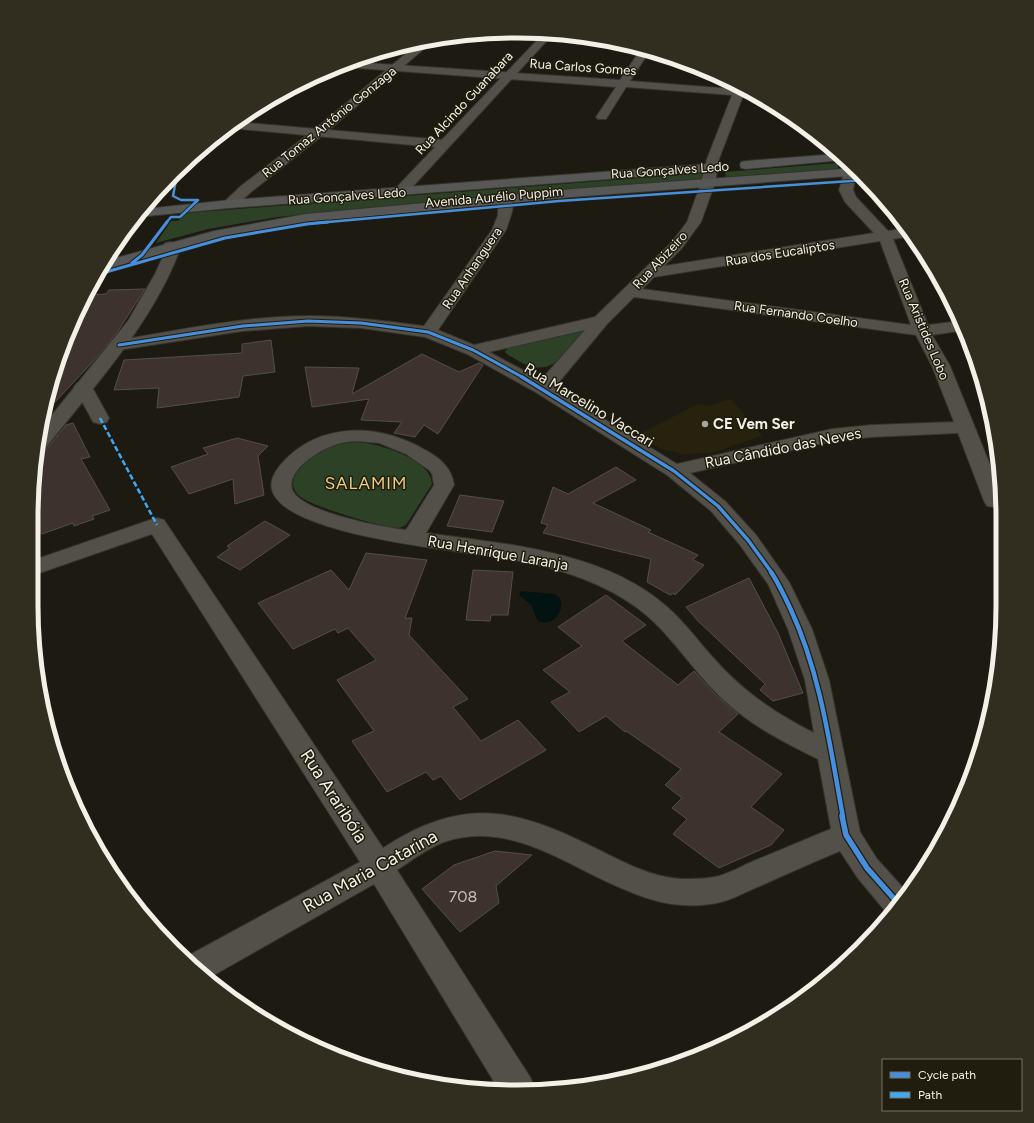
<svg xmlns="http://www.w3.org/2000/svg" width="1034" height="1123" font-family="Figtree,sans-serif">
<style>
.built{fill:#27220d}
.green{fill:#2c4125}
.water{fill:#031312}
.building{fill:#3e322e;stroke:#534e4a}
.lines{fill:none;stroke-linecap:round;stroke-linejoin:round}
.minor-casing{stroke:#35332d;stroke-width:2}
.tertiary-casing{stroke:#35332d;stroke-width:2}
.primary-casing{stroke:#35332d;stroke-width:2}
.minor{fill:#525049;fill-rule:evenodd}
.tertiary{fill:#525049;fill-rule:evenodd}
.primary{fill:#575856;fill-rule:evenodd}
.quiet{stroke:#3fa9f5;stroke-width:2.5;stroke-dasharray:5.5 2.5;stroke-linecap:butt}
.cycleway-far4-casing{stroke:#211d0e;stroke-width:4}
.cycleway-far3-casing{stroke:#211d0e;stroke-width:5}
.cycleway-far2-casing{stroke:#211d0e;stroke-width:6}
.cycleway-far1-casing{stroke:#211d0e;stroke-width:7}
.cycleway-casing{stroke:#211d0e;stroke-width:8}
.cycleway-far4{stroke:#468fdf;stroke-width:2.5}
.cycleway-far3{stroke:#468fdf;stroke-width:3}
.cycleway-far2{stroke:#468fdf;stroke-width:3.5}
.cycleway-far1{stroke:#468fdf;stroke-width:4.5}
.cycleway{stroke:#468fdf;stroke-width:5.5}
.poi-dot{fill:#a8a69c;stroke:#211d0e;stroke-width:1.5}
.labels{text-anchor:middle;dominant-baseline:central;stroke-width:3;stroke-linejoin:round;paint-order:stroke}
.far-street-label{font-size:13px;fill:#f3f1e7;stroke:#211d0e}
.street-label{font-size:15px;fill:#f3f1e7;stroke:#211d0e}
.poi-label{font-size:15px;font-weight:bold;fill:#f3f1e7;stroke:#211d0e;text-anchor:start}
.near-number-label{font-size:16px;fill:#c6c1b9}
.quarter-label{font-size:17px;letter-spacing:1px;fill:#ecd084;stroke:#211d0e}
.near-street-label{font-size:18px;fill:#f3f1e7;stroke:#211d0e}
.rim{fill:none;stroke:#f3f1e7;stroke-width:5}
</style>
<rect width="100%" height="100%" fill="#1d1a12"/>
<path class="built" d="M731 399 762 436 712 453 683 454 661 449 639 434 698 404 708 406Z"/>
<path class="green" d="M838 163V169L726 177 725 172Z
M705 173 706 179 519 193 278 217 208 229 156 243 171 221H178L186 213Z
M589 327C575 343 559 372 533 367 524 365 516 359 508 355L505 352 507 349 511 347Z
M355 442C376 442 432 459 432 484L406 525C403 526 401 528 397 528 381 527 309 506 298 495 279 475 319 451 334 446 341 443 348 443 355 442Z"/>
<path class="water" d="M521 591 555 594C571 603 554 630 538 621L531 605 519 595Z"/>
<path class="building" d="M145 289 118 331 101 353 42 416 61 354 74 338 66 337 68 331 87 295 106 294 109 290Z
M271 340 275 372 243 376 239 397 157 408 159 388 114 390 124 360 242 353V344Z
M422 354 459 372 479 363 483 365 438 434 424 425 415 437 394 433 402 422 361 420 369 399 312 407 305 367 359 368 352 394Z
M73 423 90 457 81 459 110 510 92 516 94 519 74 526 73 523 42 534 37 526 32 527V485L36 453 45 451 66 425Z
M237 438 268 446 258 456 264 495 235 504 233 479 189 494 171 467 208 454 203 448Z
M616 467 636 480 593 503 651 530 648 532 698 555 693 560 704 565 675 595 674 593 670 595 647 582 651 559 543 533 548 525 541 523 553 487 568 494Z
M460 495 504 501 492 532 447 526Z
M265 521 290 535 240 570 217 557 230 548 227 546Z
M366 553 427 560 405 618H412L409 635 468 699 453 707 481 741 518 720 546 750 460 800 441 776 433 780 426 772 387 792 352 741 374 731 337 680 376 660 348 628 338 633 335 629 293 649 258 603 331 570 349 590Z
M473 570 513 572 508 615H491L490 621 466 620Z
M749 578 778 633 803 693 773 701 760 690 765 684 698 621 686 607Z
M606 595 646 625 622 641 678 685 694 671 716 695 738 714 719 732 782 774 751 807 784 830 771 845 719 868 673 834 687 819 672 808 682 798 665 785 681 769 626 731 625 732 606 716 579 732 551 702 570 692 543 670 582 646 558 627Z
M495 851 532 855 496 886 499 903 460 932 422 889 454 865Z"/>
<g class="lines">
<g class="minor-casing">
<path id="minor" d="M641 49 649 52 630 81 734 89 736 86 754 95 743 96 719 159 715 183 701 222 682 248 664 266 874 233 845 202 839 190 846 166 848 163 857 171 853 190 856 197 888 231 906 228 912 236 893 239 928 325 961 321 966 330 932 335 950 366 1001 492 1002 505 994 507 987 506 984 501 958 433 872 437 832 441 690 473 725 501 756 535 789 582 812 629 829 680 860 832 877 859 906 891 889 913 886 912 857 877 840 851C813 862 787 874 760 886 747 891 734 899 721 902 709 905 694 906 682 905 658 904 634 894 612 884 559 860 506 821 444 842 428 848 412 860 397 870L530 1077 535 1088 499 1090 374 884 207 979 197 972 184 958 360 862 152 534 31 576V561L150 520 157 518 164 520 383 848C466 794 518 809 601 851 627 864 654 878 683 879 695 879 708 879 719 876 732 872 744 865 756 860 781 850 806 839 831 829L818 759C786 743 753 727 726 702 701 680 683 652 660 628 630 596 588 578 546 567 523 561 498 557 474 554 435 548 283 532 272 490 269 479 277 468 285 460 323 421 381 424 425 450 440 458 452 468 454 485L426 533C505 544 603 551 666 606 685 622 700 644 717 662 745 693 777 714 814 733L805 680 788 629 768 584 740 545 711 511 667 475 537 393 467 354 425 337 361 328 308 326 243 331 119 350 113 349 111 345 113 341 119 340C181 330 245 316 309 316 347 316 385 321 424 326L492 230 498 215V200L500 197H510L513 204 512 212 506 230 438 330 474 345 595 317 672 242 687 222 701 183 707 159 732 95 626 87 606 119H598L596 117 616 87 343 67 339 66 352 62 620 80ZM880 241 911 325 642 289 654 277ZM634 297 916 335 932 366 954 422 872 425 832 429 677 464 554 388 607 324ZM585 330 541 380 489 352ZM356 441 379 443 406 454 429 470 432 474 434 485 406 530C382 527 308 513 294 493 287 483 296 470 303 464 319 450 336 442 356 441Z
M236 122 444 140 448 141 450 144 448 147 444 148 229 128Z
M83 382 89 383 92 387 109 418 107 422 100 424 93 422 91 418 74 387 77 383Z"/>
</g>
<g class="tertiary-casing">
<path id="tertiary" d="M543 34H553L405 195H395L393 192 395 189Z
M432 39V42L323 135 251 192 235 207 230 208 225 207 223 204 225 201 241 186 315 129 421 41Z
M170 242 175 243 179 252C150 327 93 387 44 450L36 452 39 431 128 321 155 274 165 252 163 246 165 243Z"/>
</g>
<g class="primary-casing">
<path id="primary" d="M837 154 844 160 746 169 741 168 740 165 741 162 746 161Z
M709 164 714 165 715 168 714 171 230 208 137 217 144 209 230 200Z
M855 168 862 175 573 197 306 222 216 239 100 271 105 261 214 231 306 214 573 189Z"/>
</g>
<use href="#minor" class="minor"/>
<use href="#tertiary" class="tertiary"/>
<use href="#primary" class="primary"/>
<path class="quiet" d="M100 418 157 525"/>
<g class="cycleway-far4-casing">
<path id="cycleway-far4" d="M166 223 171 217H180L198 200H181L173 196 178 169
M317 223 559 201 866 180"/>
</g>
<g class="cycleway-far3-casing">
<path id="cycleway-far3" d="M132 263 142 255 167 222
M99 274 225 238 307 224 328 222
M119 345 243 326 308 321 361 323 428 332 473 350 524 378"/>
</g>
<g class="cycleway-far2-casing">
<path id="cycleway-far2" d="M522 377 674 471 718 506 748 540 772 573"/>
</g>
<g class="cycleway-far1-casing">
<path id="cycleway-far1" d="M771 572C779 584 785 597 791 610 821 675 830 747 843 817"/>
</g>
<g class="cycleway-casing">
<path id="cycleway" d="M842 816 846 835 867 868 897 902"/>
</g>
<use href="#cycleway-far4" class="cycleway-far4"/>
<use href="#cycleway-far3" class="cycleway-far3"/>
<use href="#cycleway-far2" class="cycleway-far2"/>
<use href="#cycleway-far1" class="cycleway-far1"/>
<use href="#cycleway" class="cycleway"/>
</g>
<circle class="poi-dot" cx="705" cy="424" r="4"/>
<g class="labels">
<g class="far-street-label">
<text transform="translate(583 67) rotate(4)">Rua Carlos Gomes</text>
<text transform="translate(464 103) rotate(-47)">Rua Alcindo Guanabara</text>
<text transform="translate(329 122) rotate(-39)">Rua Tomaz Antônio Gonzaga</text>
<text transform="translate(670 170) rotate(-4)">Rua Gonçalves Ledo</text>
<text transform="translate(347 196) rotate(-4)">Rua Gonçalves Ledo</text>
<text transform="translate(494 197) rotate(-5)">Avenida Aurélio Puppim</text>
<text transform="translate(780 253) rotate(-9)">Rua dos Eucaliptos</text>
<text transform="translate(660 260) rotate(-47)">Rua Abizeiro</text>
<text transform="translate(472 268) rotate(-56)">Rua Anhanguera</text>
<text transform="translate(796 314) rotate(8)">Rua Fernando Coelho</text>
<text transform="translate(924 329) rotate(67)">Rua Aristides Lobo</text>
</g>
<g class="street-label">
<text transform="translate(589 405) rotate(31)">Rua Marcelino Vaccari</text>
<text transform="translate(783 448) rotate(-11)">Rua Cândido das Neves</text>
<text transform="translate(498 553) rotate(10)">Rua Henrique Laranja</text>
</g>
<g class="poi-label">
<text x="713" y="424">CE Vem Ser</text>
</g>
<g class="near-number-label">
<text x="463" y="896">708</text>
</g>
<g class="quarter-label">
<text x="366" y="483">SALAMIM</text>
</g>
<g class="near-street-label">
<text transform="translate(334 796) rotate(57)">Rua Araribóia</text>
<text transform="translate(370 871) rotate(-29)">Rua Maria Catarina</text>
</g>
</g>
<path d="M0 0H1034V1123H0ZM517 38H517A479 479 0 0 1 996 517V606A479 479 0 0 1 517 1085H517A479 479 0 0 1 38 606V517A479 479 0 0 1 517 38Z" fill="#322e1f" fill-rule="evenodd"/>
<path class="rim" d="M517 38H517A479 479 0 0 1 996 517V606A479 479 0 0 1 517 1085H517A479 479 0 0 1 38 606V517A479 479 0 0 1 517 38Z"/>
<rect x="882" y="1059" width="140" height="52" fill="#211d0e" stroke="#757265"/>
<rect x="890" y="1072" width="20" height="6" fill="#468fdf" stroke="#757265"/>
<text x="918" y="1079" font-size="12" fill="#f3f1e7">Cycle path</text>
<rect x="890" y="1092" width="20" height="6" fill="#3fa9f5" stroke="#757265"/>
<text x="918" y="1099" font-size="12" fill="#f3f1e7">Path</text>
</svg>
